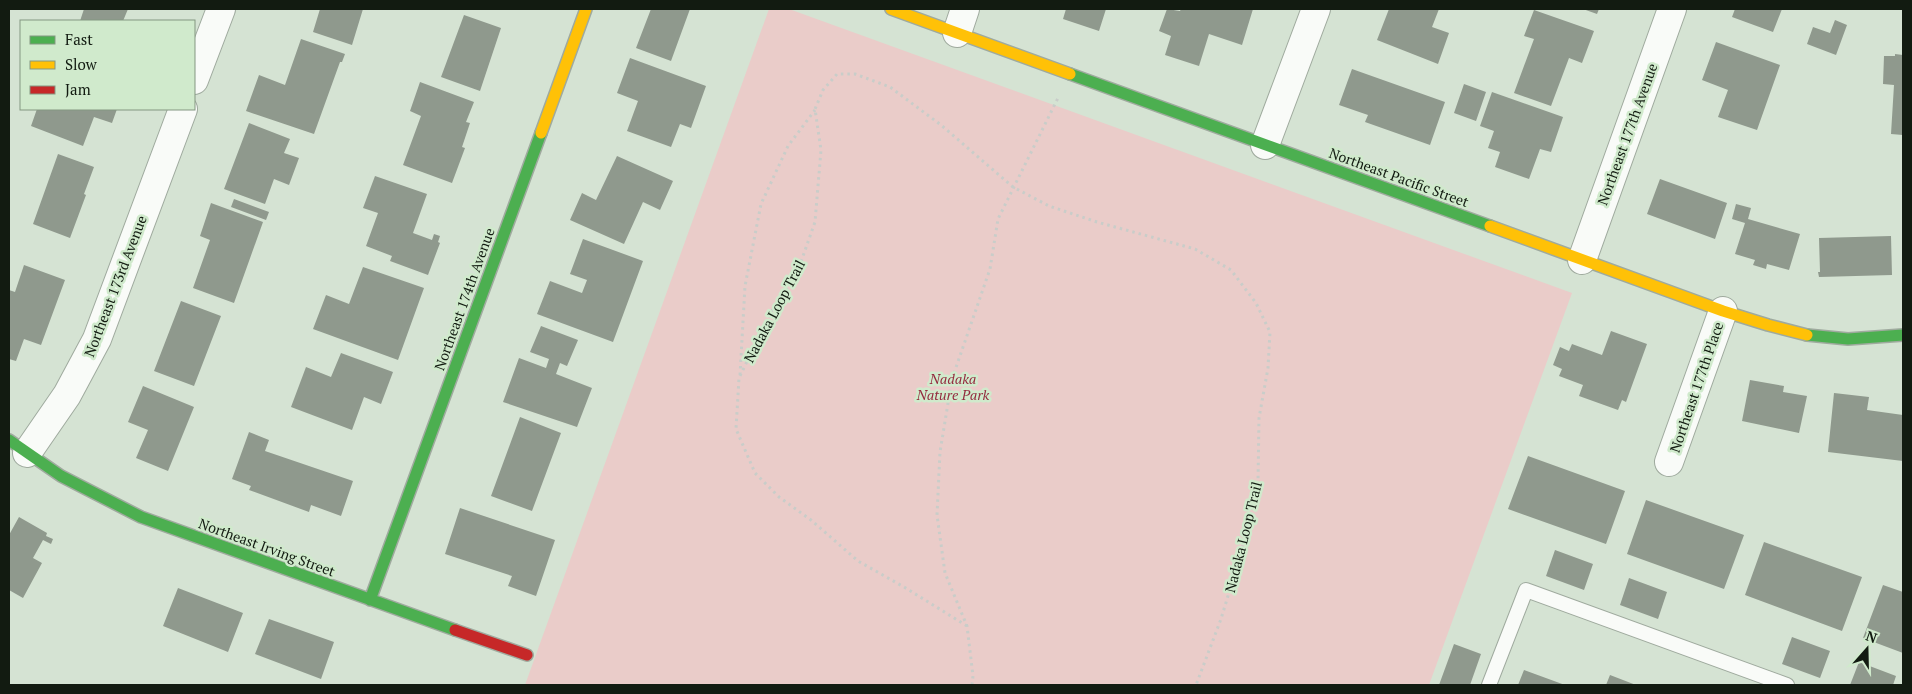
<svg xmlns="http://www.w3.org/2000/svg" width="1912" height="694" font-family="'PT Serif',serif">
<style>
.green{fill:#eaccc9}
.building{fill:#8f998d}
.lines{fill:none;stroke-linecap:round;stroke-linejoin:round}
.lane-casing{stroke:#9faa9e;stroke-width:16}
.street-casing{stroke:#9faa9e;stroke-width:30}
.fast-casing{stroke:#9faa9e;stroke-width:14}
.slow-casing{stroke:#9faa9e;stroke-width:14}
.jam-casing{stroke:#9faa9e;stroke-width:14}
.path{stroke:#c9cdc9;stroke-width:3;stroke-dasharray:2.5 4;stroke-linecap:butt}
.lane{stroke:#f9fbf8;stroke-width:14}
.street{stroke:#f9fbf8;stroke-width:28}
.fast{stroke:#4caf50;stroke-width:11}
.slow{stroke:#ffc107;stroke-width:11}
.jam{stroke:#c62828;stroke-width:11}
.labels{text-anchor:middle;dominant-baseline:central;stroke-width:5;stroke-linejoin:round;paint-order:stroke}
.street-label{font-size:14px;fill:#121b11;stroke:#d0eacc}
.park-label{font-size:14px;font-style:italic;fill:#942b3f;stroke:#d0eacc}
</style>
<rect width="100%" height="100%" fill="#d5e3d3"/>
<path class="green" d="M769 9H789L1572 293 1429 685H525Z"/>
<path class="building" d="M84 9H128L123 21H80Z
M320 9H363L352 45 313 32Z
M651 9H690L671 61 636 48Z
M1066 9H1106L1099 31 1063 19Z
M1167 9 1180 11 1181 9H1253L1242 45 1209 34 1199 66 1165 55 1171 36 1159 31Z
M1389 9H1439L1432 27 1449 33 1438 64 1377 40Z
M1583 9H1599L1597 14Z
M1735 9H1782L1773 32 1732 17Z
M1534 10 1594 31 1582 63 1569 58 1551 106 1514 93 1534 39 1524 36Z
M464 15 501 28 480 91 441 77Z
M1835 20 1847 25 1836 55 1807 44 1813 27 1830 33Z
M301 39 345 54 342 62H340L314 134 246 111 259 75 285 85Z
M1716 42 1780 65 1757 130 1718 117 1728 90 1702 80Z
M1895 54 1903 55V135L1891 134 1894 85 1883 84 1884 56H1895Z
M630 58 706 86 691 128 680 124 671 147 627 131 638 101 617 93Z
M1352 69 1445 102 1430 145 1365 122 1368 115 1339 105Z
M420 82 474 102 466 122 470 123 462 147 465 148 452 183 403 165 421 116 410 111Z
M1464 84 1486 92 1476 121 1454 113Z
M1492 92 1563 117 1551 152 1540 149 1529 179 1495 167 1500 152 1488 148 1494 131 1480 126Z
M37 109H117L112 123 94 117 83 146 31 126Z
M249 123 290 139 284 153 299 158 289 185 274 179 265 204 224 189Z
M58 154 94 167 84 194 86 195 70 238 33 224Z
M617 156 673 181 660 210 643 202 624 244 570 220 582 193 596 200Z
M375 176 427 194 413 233 432 240 434 234 440 236 438 242 440 243 428 275 390 261 392 256 366 246 378 213 363 208Z
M1660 179 1727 203 1715 239 1647 214Z
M234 199 269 212 266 220 231 207Z
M211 203 263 222 234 303 193 288 210 240 200 236Z
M1736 204 1751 208 1748 219 1800 234 1789 270 1767 264 1766 269 1753 265 1755 260 1735 254 1745 223 1732 219Z
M1891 236 1892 275 1819 277 1818 272H1820L1819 238Z
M583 239 643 261 613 342 537 314 550 281 582 293 587 280 570 274Z
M24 265 65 280 41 345 24 339 16 361 9 359V290L15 292Z
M363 267 424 288 398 360 313 329 326 295 349 304Z
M181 301 221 316 194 386 154 371Z
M541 326 578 340 567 366 560 363 556 374 592 388 577 427 503 402 519 358 546 368 549 359 530 352Z
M1611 331 1647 344 1626 402 1622 400 1618 410 1579 396 1583 385 1559 376 1562 369 1553 365 1560 347 1569 351 1572 344 1602 355Z
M341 353 393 372 381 404 364 397 352 430 291 407 306 367 331 377Z
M1750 380 1784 386 1783 392 1807 396 1799 433 1742 421Z
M143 386 194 407 168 471 136 458 148 430 128 422Z
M1834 393 1869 397 1867 410 1903 415V461L1828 452Z
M520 417 561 433 532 511 491 496Z
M249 432 269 440 265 451 353 481 341 516 311 505 309 512 249 490 251 486 232 479Z
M1528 456 1625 491 1606 544 1508 509Z
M1646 500 1744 535 1724 589 1627 554Z
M460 508 555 540 536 596 508 586 512 576 445 554Z
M19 517 47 533 46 536 53 539 51 544 43 540 33 558 42 563 23 598 9 590V535Z
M1764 542 1862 577 1842 631 1745 595Z
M1555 550 1593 564 1584 590 1546 576Z
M1629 578 1667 592 1658 619 1620 605Z
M1883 585 1903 592V653L1863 638Z
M178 588 243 613 228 652 163 626Z
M269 619 334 642 321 679 255 654Z
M1792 637 1830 651 1820 678 1782 664Z
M1454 644 1481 654 1470 685H1439Z
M1859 662 1896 676 1893 685H1850Z
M1524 670 1565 685H1518Z
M1610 675 1636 685H1606Z"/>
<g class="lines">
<g class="lane-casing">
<path id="lane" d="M1489 685 1526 590 1787 685"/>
</g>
<g class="street-casing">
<path id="street" d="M957 33 965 9
M194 80 221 9
M1265 145 1316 9
M1582 260 1672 9
M27 453 67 395 97 339 183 109
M1669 462 1723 311"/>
</g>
<g class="fast-casing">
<path id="fast" d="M1070 74 1490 226
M1807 335 1848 339 1903 335
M9 440 61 476 141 517 455 630
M370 600 541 133"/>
</g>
<g class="slow-casing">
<path id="slow" d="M891 9 1070 74
M541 133 586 9
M1490 226 1723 311 1768 325 1807 335"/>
</g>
<g class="jam-casing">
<path id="jam" d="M455 630 527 655"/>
</g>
<path class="path" d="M740 375 745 286 761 204 788 146 815 110
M967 626 904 587 858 561 811 520 779 497 755 473 736 429 739 378 771 312 796 276 815 222 821 150 815 109 823 90 837 74H855L890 87 941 125 1013 187 1049 206 1097 222 1195 249 1231 270 1256 303 1270 332 1268 368 1259 418 1258 483 1241 553 1221 619 1196 685
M972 685 973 676 967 626 945 573 937 515 940 452 952 379 990 269 998 219 1058 98"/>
<use href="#lane" class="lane"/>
<use href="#street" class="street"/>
<use href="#fast" class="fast"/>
<use href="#slow" class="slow"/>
<use href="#jam" class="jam"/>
</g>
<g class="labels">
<g class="street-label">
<text transform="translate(1627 134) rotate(-70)">Northeast 177th Avenue</text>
<text transform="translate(1399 177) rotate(20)">Northeast Pacific Street</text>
<text transform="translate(115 286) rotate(-69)">Northeast 173rd Avenue</text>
<text transform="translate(464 299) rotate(-70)">Northeast 174th Avenue</text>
<text transform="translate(774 311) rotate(-62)">Nadaka Loop Trail</text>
<text transform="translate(1696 387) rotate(-71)">Northeast 177th Place</text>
<text transform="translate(1243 537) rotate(-76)">Nadaka Loop Trail</text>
<text transform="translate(267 547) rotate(20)">Northeast Irving Street</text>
</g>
<g class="park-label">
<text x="953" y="378">Nadaka<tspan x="953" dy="16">Nature Park</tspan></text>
</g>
</g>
<rect width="1912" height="694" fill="none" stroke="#121b11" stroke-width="20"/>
<rect x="20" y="20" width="175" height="90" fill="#d0eacc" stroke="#849781"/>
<rect x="30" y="36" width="25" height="8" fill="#4caf50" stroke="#849781"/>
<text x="65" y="45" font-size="15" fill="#121b11">Fast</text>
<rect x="30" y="61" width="25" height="8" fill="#ffc107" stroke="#849781"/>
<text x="65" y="70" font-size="15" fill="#121b11">Slow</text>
<rect x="30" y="86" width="25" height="8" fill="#c62828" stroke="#849781"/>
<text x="65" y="95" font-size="15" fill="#121b11">Jam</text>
<g transform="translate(1867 649) rotate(20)" stroke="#d0eacc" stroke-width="4" paint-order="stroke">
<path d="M0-4L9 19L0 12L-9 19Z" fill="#121b11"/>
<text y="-8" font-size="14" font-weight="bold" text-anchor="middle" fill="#121b11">N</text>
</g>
</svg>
